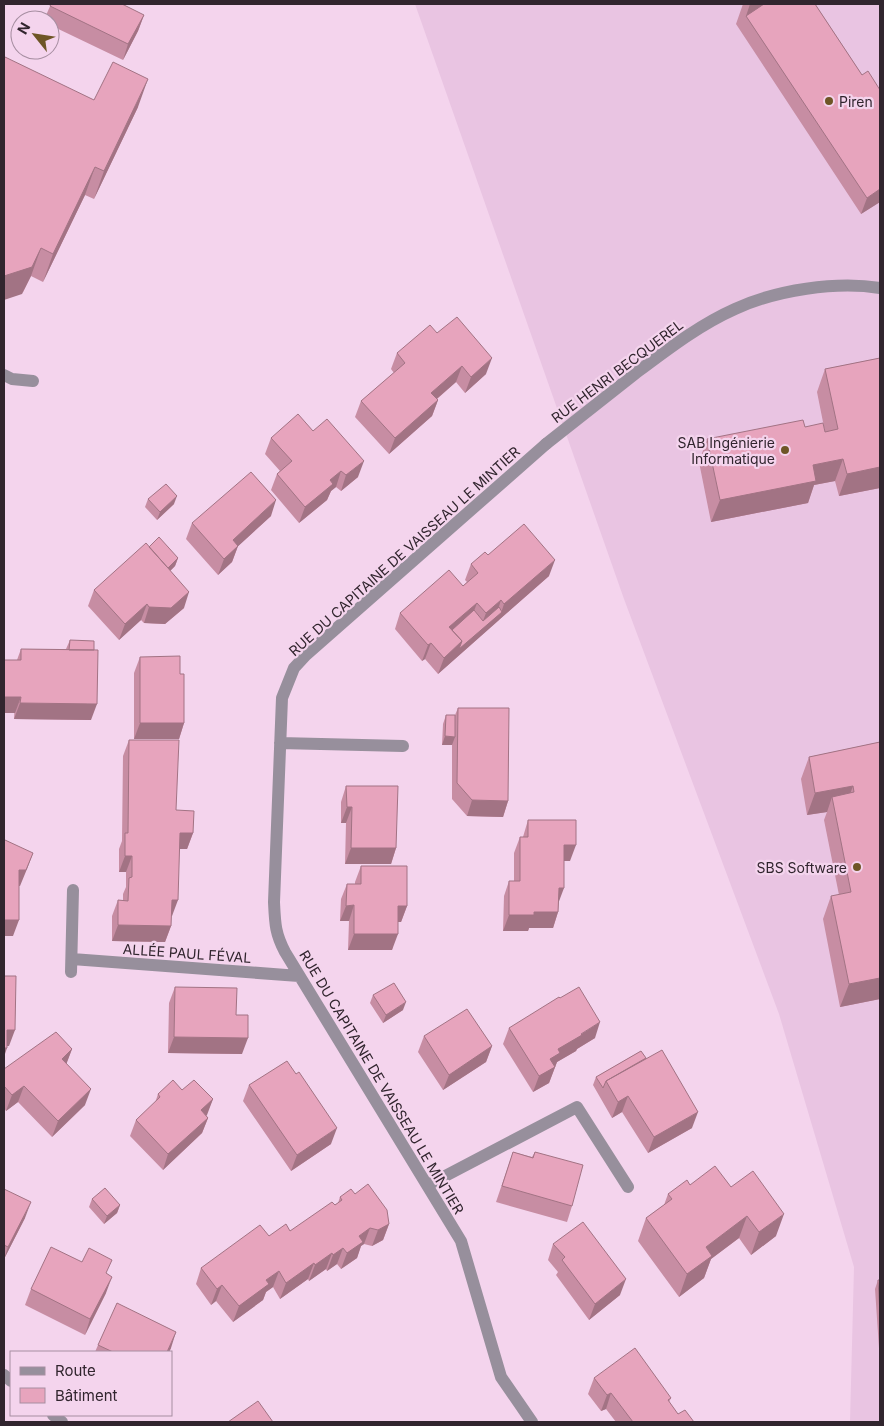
<svg xmlns="http://www.w3.org/2000/svg" width="884" height="1426" font-family="Inter,sans-serif">
<style>
.built{fill:#e9c4e2}
.lines{fill:none;stroke-linecap:round;stroke-linejoin:round}
.service{stroke:#978f9c;stroke-width:12}
.minor{stroke:#978f9c;stroke-width:12}
.wall{fill:#c78da3}
.shaded-wall{fill:#a27384}
.building{fill:#e7a4bd;stroke:#a27384}
.poi-dot{fill:#6e5526;stroke:#f4d4ed;stroke-width:2}
.labels{text-anchor:middle;dominant-baseline:central;stroke-width:4.5;stroke-linejoin:round;paint-order:stroke}
.poi-label{font-size:14px;fill:#31252e;stroke:#f4d4ed;text-anchor:end}
.street-label{font-size:14px;fill:#31252e;stroke:#f4d4ed}
</style>
<rect width="100%" height="100%" fill="#f4d4ed"/>
<path class="built" d="M415 4H880V1422H850L854 1267 779 1014 624 599Z"/>
<g class="lines">
<path class="service" d="M4 375 12 379 33 381
M546 444C576 420 606 397 636 373 667 350 699 325 735 309 776 290 836 281 880 288"/>
<path class="minor" d="M280 743 403 746
M72 959 299 976
M71 972 73 890
M428 1185 577 1107 628 1187
M4 1375 11 1381
M53 1415 62 1422
M532 1422 501 1377 461 1241 285 952C275 933 275 923 274 902L282 698 294 668 306 655 546 444"/>
</g>
<path class="wall" d="M51 4 144 15 138 31 123 60 50 25V20H44Z
M743 4H815L862 75 880 90V202L861 214 736 24Z
M94 100 138 107 94 199 85 195 43 282 31 276 22 294Z
M437 333 486 374 465 393 456 382 437 399 438 400 432 416 389 454 355 417 361 401 394 373 391 369 397 353Z
M880 358V488L839 496 835 481 814 485 808 503 711 522 699 462 707 439 805 427 825 432 817 392 825 369Z
M313 431 358 477 341 491 336 487 331 491 327 500 299 523 271 490 277 474 280 471 265 454 271 438Z
M148 499 174 504 157 520 145 507Z
M271 516 238 546 232 562 218 575 186 539 192 523Z
M149 547 178 558 175 566 170 571 184 608 165 624 144 623 141 620 119 640 88 606 94 590Z
M488 555 549 576 500 619 499 620 438 674 425 659 422 661 395 629 400 613 463 586 467 582 465 580 471 564Z
M70 640 91 720 14 719 17 660 21 649H66Z
M140 657 180 674 184 723 179 739H134V673Z
M458 708 508 801 503 817 467 816 452 799V745H442L443 724 446 715H455Z
M129 740 176 810 193 833 187 849H179L172 916H171V926L165 942 112 941V916L118 900 123 901V894L126 887V872H119V849L122 841 123 756Z
M880 742V999L840 1007 823 919 831 896 839 895 824 820 827 812 807 815 801 779 809 757Z
M346 786 396 848 391 864H345L346 823H341V802Z
M528 820 570 861H564L559 901 558 912 553 928H529L528 931H503L504 896 509 881H514V853L520 837H523Z
M361 866 407 906 401 922H398L392 950H348L349 921H340L341 899 347 884H355V882Z
M175 987 236 1015 242 1054 168 1053 169 1003Z
M373 995 403 1010 383 1023 370 1003Z
M509 1028 595 1038 577 1049 576 1051 557 1062 549 1083 533 1092 503 1044Z
M424 1036 492 1046 486 1062 443 1090 418 1052Z
M72 1049 66 1064 85 1105 52 1137 18 1102 6 1111 4 1108V1069Z
M641 1051 692 1128 648 1153 622 1112 612 1118 593 1085 596 1077Z
M249 1085 331 1144 291 1171 243 1101Z
M182 1090 213 1099 206 1115 208 1118 202 1133 163 1170 130 1136 136 1120 155 1103 158 1094Z
M513 1152 532 1157 535 1152 572 1206 567 1222 496 1202Z
M690 1185 731 1187 776 1236 751 1255 739 1238 711 1259 704 1278 679 1297 638 1241 646 1218 664 1205 668 1194Z
M4 1189 25 1218 4 1259Z
M355 1194 389 1224 383 1240 372 1246 364 1244 361 1246 357 1258 341 1269 337 1264 327 1271 326 1269 309 1281 308 1279 280 1299 273 1287 266 1292 263 1300 233 1322 216 1301 211 1305 196 1284 201 1268 269 1236 290 1231 338 1203 340 1197Z
M92 1199 120 1205 117 1213 104 1224 89 1207Z
M553 1244 620 1295 589 1320 556 1275 558 1272 548 1260Z
M107 1274 106 1293 85 1335 25 1305 31 1289Z
M878 1280H880V1348H879L875 1289Z
M98 1345 171 1348 169 1352H95Z
M594 1378 671 1398 669 1402 678 1414 694 1422H616L606 1409 601 1411 588 1394Z"/>
<path class="shaded-wall" d="M750 4H782L746 16Z
M144 15 138 31 123 60 128 44Z
M148 79 138 107 94 199 104 171Z
M95 167 85 195 43 282 53 254Z
M880 189V202L861 214 867 198Z
M41 248 31 276 22 294 4 300V276Z
M492 358 486 374 465 393 471 377Z
M462 366 456 382 425 409 431 393Z
M438 400 432 416 389 454 395 438Z
M843 459 835 481 814 485 808 503 711 522 720 500 813 465Z
M364 461 358 477 341 491 346 475Z
M880 467V488L839 496 847 474Z
M341 471 336 487 331 491 327 500 299 523 305 507 330 480Z
M177 496 174 504 157 520 160 512Z
M276 500 271 516 234 550 238 546 232 562 218 575 224 559 233 540Z
M178 558 175 566 160 581 163 573Z
M555 560 549 576 500 619 499 620 438 674 444 658 462 641 501 613 504 604Z
M189 592 184 608 165 624 144 623 149 607Z
M501 600 496 616 480 629 486 613Z
M477 603 471 619 449 637V627Z
M147 604 141 620 119 640 125 624Z
M431 643 425 659 422 661 428 645Z
M4 697H21L15 713H4Z
M20 703 97 704 91 720 14 719Z
M140 723H184L179 739H134Z
M445 736 455 737 452 745H442Z
M853 786 845 808 832 797 827 812 807 815 815 793Z
M472 800 508 801 503 817 467 816Z
M347 807H352L346 823H341Z
M180 833H193L187 849H174Z
M564 845H576L570 861H558Z
M351 848H396L391 864H345Z
M33 853 27 869 20 886 13 885 19 870Z
M125 856H132L126 872H119Z
M559 888H564L558 904Z
M172 900H178L172 916H166Z
M354 905 349 921H340L346 906Z
M398 906H407L401 922H392Z
M534 912H558L553 928H529L528 931H503L509 915Z
M4 920H19L13 936H4Z
M118 925 171 926 165 942 112 941Z
M354 934H398L392 950H348Z
M880 978V999L840 1007 849 984Z
M406 1002 403 1010 383 1023 386 1015Z
M600 1022 595 1038 577 1049 576 1051 557 1062 549 1083 533 1092 539 1076 550 1059 558 1049Z
M7 1030H15L9 1046H4Z
M174 1037 248 1038 242 1054 168 1053Z
M492 1046 486 1062 443 1090 449 1075Z
M4 1048H7L4 1057Z
M72 1049 66 1065 62 1059Z
M24 1086 18 1102 6 1111 12 1095Z
M91 1089 85 1105 52 1137 58 1121Z
M628 1096 622 1112 612 1118 618 1102Z
M213 1099 207 1115 195 1125 201 1110Z
M698 1112 692 1128 648 1153 654 1137Z
M208 1118 202 1133 163 1170 168 1154Z
M337 1128 331 1144 291 1171 297 1155Z
M31 1202 25 1218 4 1259 8 1247Z
M120 1205 117 1213 104 1224 107 1216Z
M784 1214 776 1236 751 1255 759 1232Z
M747 1216 739 1238 711 1259 704 1278 679 1297 687 1274 706 1247Z
M389 1224 383 1240 372 1246 378 1230Z
M370 1228 364 1244 361 1246 357 1258 341 1269 347 1253 359 1236Z
M343 1248 337 1264 327 1271 333 1255Z
M332 1253 326 1269 309 1281 315 1265Z
M314 1263 308 1279 280 1299 286 1283Z
M279 1271 273 1287 266 1292 263 1300 233 1322 239 1306 266 1280Z
M112 1277 106 1293 85 1335 90 1319Z
M626 1279 620 1295 589 1320 595 1304Z
M222 1285 216 1301 211 1305 217 1289Z
M176 1332 171 1348 169 1352H167Z
M611 1393 606 1409 601 1411 607 1395Z"/>
<path class="building" d="M51 4H122L144 15 128 44 50 6Z
M764 4H815L862 75 868 71 880 90V189L867 198 746 16Z
M5 57 94 100 113 62 148 79 104 171 95 167 53 254 41 248 32 267 4 276V59Z
M457 317 492 358 471 377 462 366 431 393 438 400 395 438 361 401 405 363 397 353 430 325 437 333Z
M880 358V467L847 474 843 459 813 465 816 481 720 500 707 439 803 420 805 427 823 423 825 432 838 429 825 369Z
M298 414 313 431 327 419 364 461 346 475 341 471 330 480 333 484 305 507 277 474 292 461 271 438Z
M251 472 276 500 233 540 238 546 224 559 192 523Z
M166 484 177 496 160 512 148 499Z
M524 524 555 560 504 604 501 600 486 613 477 603 449 627 462 641 444 658 431 643 428 645 400 613 449 570 463 586 478 573 471 564 485 552 488 555Z
M159 537 178 558 168 568 149 547Z
M146 543 189 592 171 608 149 607 147 604 125 624 94 590Z
M499 607 502 612 459 649 462 641 452 630 474 610 483 621Z
M70 640 94 641V650H69Z
M21 649 98 650 97 704 20 703 21 697H4V660H21Z
M180 656V674H184V723H140V657Z
M458 708H509L508 801 472 800 457 783Z
M446 715H455V737L445 736Z
M129 740H179L176 810 194 811 193 833H180L178 900H172L171 926 118 925V900L128 901 129 878 132 877V856H125V833H128Z
M880 742V978L849 984 831 896 851 892 832 797 854 792 853 786 815 793 809 757Z
M346 786H398L396 848H351L352 807H347Z
M528 820H576V845H564V888H559L558 912H534V915H509V881H520V837H528Z
M4 840H5L33 853 26 870H19V920H4Z
M361 866H407V906H398V934H354V905L346 906 347 884H361Z
M4 976H16L15 1030H7V1048H4Z
M394 983 406 1002 386 1015 373 995Z
M175 987 237 988 236 1015H248V1038L174 1037Z
M579 987 600 1022 581 1034 582 1035 558 1049 560 1053 550 1059 555 1067 539 1076 509 1028 559 997 560 998Z
M467 1009 492 1046 449 1075 424 1036Z
M56 1032 72 1049 62 1059 91 1089 58 1121 24 1086 12 1095 4 1086V1069Z
M662 1050 698 1112 654 1137 628 1096 618 1102 606 1081Z
M641 1051 646 1058 606 1081 603 1088 596 1077Z
M287 1061 296 1074 299 1072 337 1128 297 1155 249 1085Z
M173 1080 182 1090 194 1080 213 1099 201 1110 208 1118 168 1154 136 1120 160 1097 158 1094Z
M513 1152 533 1158 535 1152 583 1165 572 1206 502 1186Z
M715 1166 731 1187 753 1171 784 1214 759 1232 747 1216 706 1247 712 1256 687 1274 646 1218 672 1199 668 1194 687 1180 690 1185Z
M368 1184 387 1210 389 1224 378 1230 370 1228 359 1236 363 1242 347 1253 343 1248 333 1255 332 1253 315 1265 314 1263 286 1283 279 1271 266 1280 269 1284 239 1306 222 1285 217 1289 201 1268 260 1225 269 1236 286 1224 290 1231 332 1202 335 1205 342 1200 340 1197 351 1189 355 1194Z
M105 1188 120 1205 107 1216 92 1199Z
M4 1189 31 1202 8 1247 4 1245Z
M583 1222 626 1279 595 1304 562 1260 565 1257 553 1244Z
M51 1247 82 1262 89 1248 112 1260 106 1273 112 1277 90 1319 31 1289Z
M878 1280H880V1314Z
M117 1303 176 1332 167 1352H113L98 1345Z
M635 1348 671 1398 668 1400 678 1414 685 1410 694 1422H633L611 1393 607 1395 594 1378Z
M258 1401 273 1422H228Z"/>
<g class="poi-dot">
<circle cx="829" cy="101" r="5"/>
<circle cx="785" cy="450" r="5"/>
<circle cx="857" cy="867" r="5"/>
</g>
<g class="labels">
<g class="poi-label">
<text x="839" y="101" text-anchor="start">Piren</text>
<text x="775" y="442">SAB Ingénierie<tspan x="775" dy="16">Informatique</tspan></text>
<text x="847" y="867">SBS Software</text>
</g>
<g class="street-label">
<text transform="translate(617 371) rotate(-37)">RUE HENRI BECQUEREL</text>
<text transform="translate(404 551) rotate(-42)">RUE DU CAPITAINE DE VAISSEAU LE MINTIER</text>
<text transform="translate(187 953) rotate(4)">ALLÉE PAUL FÉVAL</text>
<text transform="translate(382 1082) rotate(59)">RUE DU CAPITAINE DE VAISSEAU LE MINTIER</text>
</g>
</g>
<rect width="884" height="1426" fill="none" stroke="#31252e" stroke-width="10"/>
<rect x="10" y="1351" width="162" height="65" fill="#f4d4ed" stroke="#a68ea1"/>
<rect x="20" y="1367" width="25" height="8" fill="#978f9c" stroke="#a68ea1"/>
<text x="55" y="1376" font-size="15" fill="#31252e">Route</text>
<rect x="20" y="1388" width="25" height="15" fill="#e7a4bd" stroke="#a68ea1"/>
<text x="55" y="1401" font-size="15" fill="#31252e">Bâtiment</text>
<g transform="translate(35 35) rotate(300)"><circle r="24" fill="#f4d4ed" stroke="#a68ea1"/>
<path d="M0-4L9 19L0 12L-9 19Z" fill="#6e5526"/>
<text y="-8" font-size="14" font-weight="bold" text-anchor="middle" fill="#31252e">N</text>
</g>
</svg>
